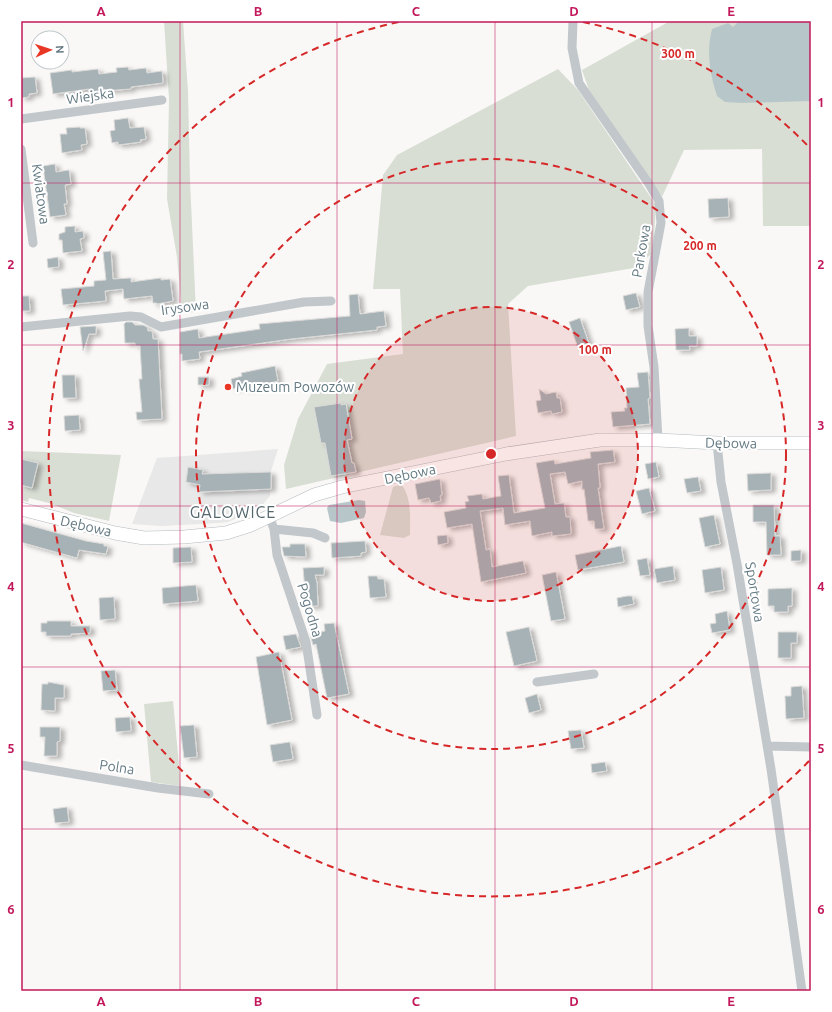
<svg xmlns="http://www.w3.org/2000/svg" width="832" height="1012" font-family="Ubuntu,sans-serif">
<style>
.built{fill:#e7e8e7}
.green{fill:#d9ded5}
.water{fill:#b7c7c9}
.building{fill:#a6b2b6;stroke:#dbdad8;filter:url(#shadow)}
.lines{fill:none;stroke-linecap:round;stroke-linejoin:round}
.secondary-casing{stroke:#b4bbbf;stroke-width:14}
.street{stroke:#c1c7ca;stroke-width:9}
.secondary{stroke:#fff;stroke-width:13}
.grid{fill:none;stroke:#c2185b;stroke-width:1;stroke-opacity:0.55}
.ring{fill:none;stroke:#d62828;stroke-width:2;stroke-dasharray:7 5}
.poi-dot{fill:#e93726;stroke:#fff;stroke-width:1.5}
.labels{text-anchor:middle;dominant-baseline:central;stroke-width:4;stroke-linejoin:round;paint-order:stroke}
.street-label{font-size:14px;fill:#637982;stroke:#fff}
.poi-label{font-size:14px;fill:#637982;stroke:#fff;text-anchor:start}
.quarter-label{font-size:16px;letter-spacing:1px;fill:#55666d;stroke:#fff}
.centre{fill:#d62828;stroke:#fff;stroke-width:2}
.ring-label{font-size:12px;text-anchor:middle;font-weight:bold;fill:#d62828;stroke:#fff;stroke-width:4;stroke-linejoin:round;paint-order:stroke}
.neatline{fill:none;stroke:#c2185b;stroke-width:1.5}
.grid-label{font-size:13px;text-anchor:middle;font-weight:bold;fill:#c2185b}
</style>
<defs>
<filter id="shadow"><feDropShadow dx="4.5" dy="2.5" stdDeviation="2" flood-color="#0004"/></filter>
</defs>
<rect width="100%" height="100%" fill="#f9f8f6"/>
<path class="built" d="M278 449 271 471 270 496 259 509 228 522 218 523 162 526 132 524 157 458Z"/>
<path class="green" d="M164 21H183L188 91 190 180 196 312 182 313 177 257 167 199 169 99Z
M670 21H811V226H763L762 149 684 150 662 197 589 90 582 70Z
M558 69 578 90 656 205 653 253 634 268 528 286 508 304 516 436 286 489 284 465 298 419 327 364 403 354 400 289H373L383 175 397 155Z
M21 451 121 455 109 521 74 513 49 503 29 498 28 502 21 500Z
M401 484C412 497 410 519 410 535L404 538 380 535 393 487Z
M173 701 181 786 151 782 144 704Z"/>
<path class="water" d="M735 21H811V101L742 103 725 102 717 96C710 74 706 52 712 29L728 23 733 27 737 23Z
M359 500 365 501 366 512 364 518 341 523 330 521 327 508 329 505Z"/>
<path class="building" d="M128 67 129 70 146 68 147 73 162 71 163 83 131 87V89L101 91 102 93 90 95 89 89 53 94 50 73 72 70V72L98 69 99 74 117 72 116 68Z
M35 77 37 93 29 94V97L21 98V78Z
M128 118 130 128 144 127 146 139 140 140 141 142 118 145V142L112 143 110 131 115 130 114 120Z
M80 127V128H85L87 144 81 145 82 150 62 153 60 134H67L66 128Z
M55 164 56 172 69 170 71 184 65 185 67 204H64L66 215 50 217 43 166Z
M728 198 729 217 709 218 708 199Z
M75 226V232L83 231 84 238 80 239 82 251 63 253 62 240H59V234L65 232V227Z
M111 251 113 279 131 278V282L161 278V280L170 279 173 301 157 304V303H153L152 296 124 299 123 289 105 291 106 301 63 305 61 289 94 286V281L106 280 103 252Z
M58 257 59 267 48 268 47 259Z
M636 293 640 307 626 310 623 296Z
M358 294 360 314 384 311 386 326 377 327V330L291 339 199 352 200 359 182 361V354H180V332L198 329 199 338 260 329 259 324 350 316 349 295Z
M21 296H29L30 311H21Z
M580 318 589 344 578 348 569 322Z
M126 322H132L135 325H143L147 327 148 331H152L153 339H158L162 419 137 420 136 412H142L139 379H142L140 346H135V343H125L124 324Z
M96 326V334H89L83 351 80 327Z
M689 328V336H697V346H689L690 350H676L675 329Z
M275 366 278 381 244 389 243 386 233 389 231 379 242 376 241 373Z
M648 372 650 398 648 399 650 424 613 427 611 412 625 411 624 408H627L626 388 639 387 637 373Z
M62 375H75L76 398H63Z
M198 377H209V385H198Z
M539 389 546 394 556 392 557 398H560L562 412 552 414 551 411 538 413 536 401 541 400Z
M341 403V405L346 404 352 439 347 440 352 463H354L356 472 331 476 325 443H321L314 407Z
M79 415 80 430 65 431 64 416Z
M613 450 615 462 598 464 600 488H598L604 529H595L594 521H588L584 489 582 490V481L568 484 565 472 550 474 555 504 564 503 566 517H570L571 534 552 536V532L532 536 530 521 505 525 503 508 480 511 486 550 490 549 492 567 523 561 526 573 481 582 472 524 447 528 444 512 466 508 465 502 469 501 467 496 482 494 483 499 501 496 498 476 509 475 514 513 545 508 536 463 554 460 555 464 591 458 590 452Z
M21 459 38 463 32 488 21 485Z
M656 462 659 477 648 479 645 464Z
M188 467 203 470 202 474 271 472V489L199 492 200 485 186 482Z
M771 473V490L748 491 747 474Z
M698 477 701 491 687 493 684 479Z
M440 479 442 495 440 496 441 501 431 503 429 498 418 500 415 484Z
M649 488 655 511 642 514 636 491Z
M753 505H774L775 536H780L781 555H767L766 522H753Z
M714 515 720 544 705 547 699 518Z
M21 523 86 541 104 544V546H108L106 554 79 550 77 558 27 544 21 542Z
M447 535 448 543 438 545 437 536Z
M365 541 366 552 361 553V556L332 558 331 543Z
M290 544H305L306 557 284 556 282 547H290Z
M621 546 624 562 578 570 575 555Z
M191 547 192 562 173 563V548Z
M801 550V561H791V551Z
M647 558 650 575 640 576 637 560Z
M673 566 675 580 657 583 654 569Z
M324 567V575H315L317 583 318 606H303V590H305L303 568Z
M721 567 724 590 705 593 702 570Z
M556 572 565 619 551 621 542 575Z
M368 576H377L378 579H384L386 597 370 598Z
M196 585 198 601 163 604 162 588Z
M792 588V606H788V612H774V606H768V589Z
M627 596H632L634 604 618 607 617 598Z
M114 597 115 619 100 620 99 598Z
M727 611 730 630 712 633 710 624 716 623 715 614Z
M47 621H71V626H90V633L71 634V636H46V632H41V623H47Z
M334 623 349 694 327 698 316 644 313 645 310 634 325 631 324 624Z
M529 627 537 661 514 666 506 632Z
M778 632H797V643H791V658H778Z
M296 634 301 647 286 650 283 636Z
M279 652 292 720 267 725 256 657Z
M115 670 117 690 103 691 101 671Z
M48 682 64 685V698H55V711L41 710 42 684H48Z
M802 686 804 718 786 719 785 696H791V687Z
M537 694 541 710 529 713 525 698Z
M130 717 131 731 116 732 115 718Z
M194 725 197 757 184 758 180 726Z
M40 727H60V741L57 742V756H44L45 737H40Z
M581 730 584 748 571 749 568 731Z
M290 742 293 759 273 762 270 745Z
M605 762 607 771 592 773 591 764Z
M67 807 69 822 55 823 53 809Z"/>
<g class="lines">
<g class="secondary-casing">
<path id="secondary" d="M21 509 115 533 144 538 184 537 226 533 251 525 314 495 342 487 506 454 600 440H658L717 443H811"/>
</g>
<path class="street" d="M573 21 572 48 579 83 649 184 659 201 661 223 648 292V326L654 367 658 440
M21 119 162 100
M21 149 33 243
M21 327 130 316 141 317 161 327 304 302 331 301
M717 443 721 482 737 564 771 769 802 991
M269 516 274 529 277 555 306 642 317 715
M274 529 313 533 325 538
M537 682 594 674
M767 746 811 747
M21 765 158 788 209 794"/>
<use href="#secondary" class="secondary"/>
</g>
<path class="grid" d="M180 21V991M337 21V991M495 21V991M652 21V991M21 183H811M21 345H811M21 506H811M21 667H811M21 829H811"/>
<circle cx="491" cy="454" r="147" fill="#d62828" fill-opacity=".12"/>
<g class="ring">
<circle cx="491" cy="454" r="147"/>
<circle cx="491" cy="454" r="295"/>
<path d="M809 761A442 442 0 1 1 399 22M583 22A442 442 0 0 1 809 147"/>
</g>
<circle class="poi-dot" cx="228" cy="387" r="4"/>
<g class="labels">
<g class="street-label">
<text transform="translate(90 96) rotate(-8)">Wiejska</text>
<text transform="translate(41 194) rotate(82)">Kwiatowa</text>
<text transform="translate(641 251) rotate(-80)">Parkowa</text>
<text transform="translate(185 307) rotate(-8)">Irysowa</text>
<text transform="translate(731 443) rotate(1)">Dębowa</text>
<text transform="translate(410 474) rotate(-12)">Dębowa</text>
<text transform="translate(86 526) rotate(13)">Dębowa</text>
<text transform="translate(755 592) rotate(81)">Sportowa</text>
<text transform="translate(310 610) rotate(73)">Pogodna</text>
<text transform="translate(117 767) rotate(9)">Polna</text>
</g>
<g class="poi-label">
<text x="236" y="387">Muzeum Powozów</text>
</g>
<g class="quarter-label">
<text x="233" y="512">GALOWICE</text>
</g>
</g>
<circle cx="491" cy="454" r="6" class="centre"/>
<g class="ring-label">
<text x="678" y="58">300 m</text>
<text x="700" y="250">200 m</text>
<text x="595" y="354">100 m</text>
</g>
<rect width="832" height="1012" fill="none" stroke="#ffffff" stroke-width="44"/>
<g transform="translate(50 50) rotate(87)"><circle r="19" fill="#ffffff" stroke="#c1c9cd"/>
<path d="M0-3L7 15L0 10L-7 15Z" fill="#e93726"/>
<text y="-6" font-size="11" font-weight="bold" text-anchor="middle" fill="#637982">N</text>
</g>
<rect x="22" y="22" width="788" height="968" class="neatline"/>
<g class="grid-label">
<text x="101" y="16">A</text>
<text x="258" y="16">B</text>
<text x="416" y="16">C</text>
<text x="574" y="16">D</text>
<text x="731" y="16">E</text>
<text x="11" y="107">1</text>
<text x="821" y="107">1</text>
<text x="11" y="269">2</text>
<text x="821" y="269">2</text>
<text x="11" y="430">3</text>
<text x="821" y="430">3</text>
<text x="11" y="591">4</text>
<text x="821" y="591">4</text>
<text x="11" y="753">5</text>
<text x="821" y="753">5</text>
<text x="11" y="914">6</text>
<text x="821" y="914">6</text>
<text x="101" y="1006">A</text>
<text x="258" y="1006">B</text>
<text x="416" y="1006">C</text>
<text x="574" y="1006">D</text>
<text x="731" y="1006">E</text>
</g>
</svg>
